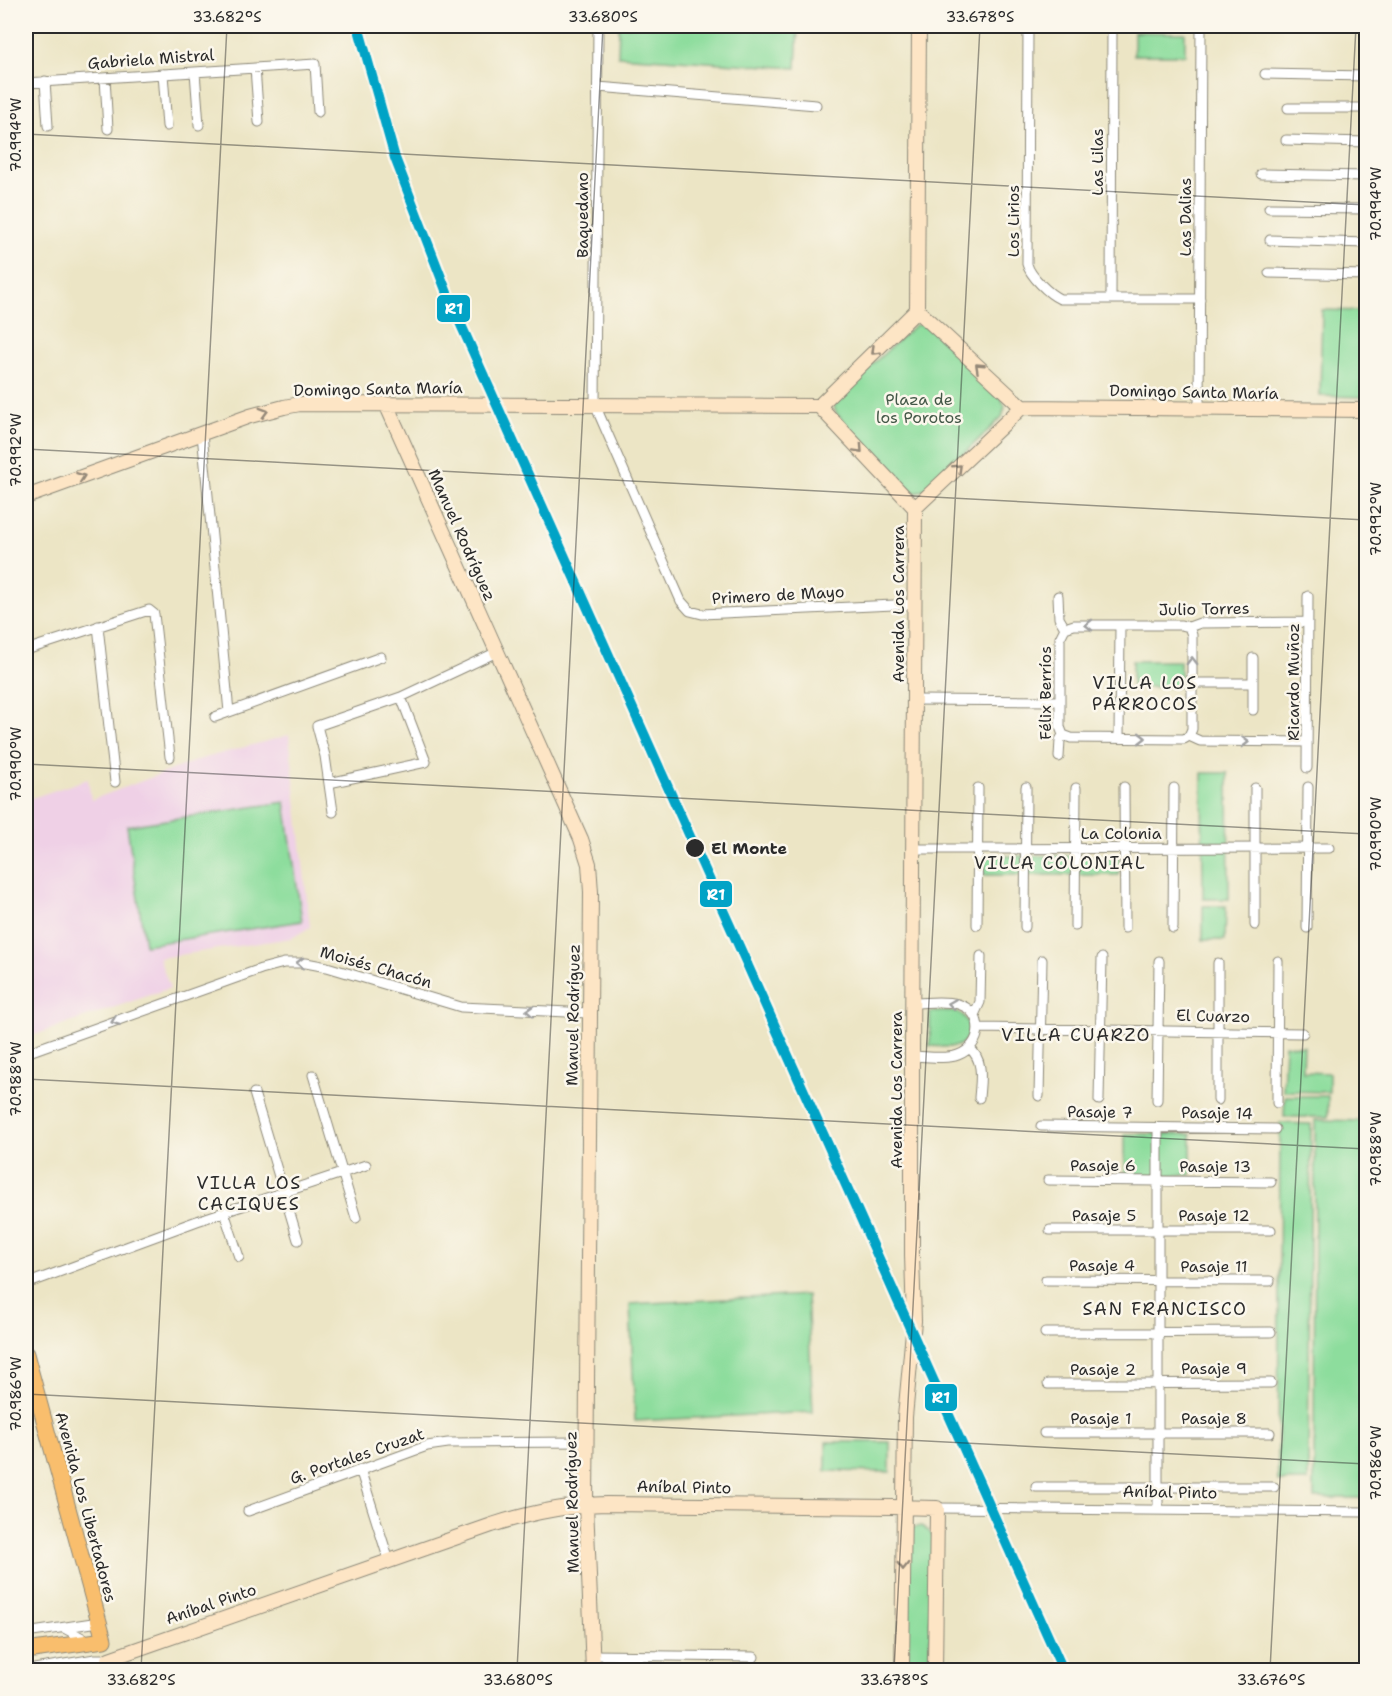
<svg xmlns="http://www.w3.org/2000/svg" width="1392" height="1696" font-family="'Shantell Sans',sans-serif">
<style>
.built{fill:#efd0e6}
.green{fill:#8ddd9d;stroke:#5c8464;stroke-width:1.5}
.lines{fill:none;stroke-linecap:round;stroke-linejoin:round}
.street-casing{stroke:#8c8878;stroke-width:11}
.secondary-casing{stroke:#8c8878;stroke-width:16}
.primary-casing{stroke:#8c8878;stroke-width:17}
.street{stroke:#fff;stroke-width:9}
.secondary{stroke:#fde5c5;stroke-width:14}
.primary{stroke:#f9be6d;stroke-width:15}
.rail-1-casing{stroke:#fbf7ec;stroke-width:15}
.rail-1{stroke:#02a3c6;stroke-width:10}
.oneway{stroke:#948878}
.oneway2{stroke:#a0a0a0}
.ticks{fill:none;stroke:#2b2b2b;stroke-width:1.5;stroke-opacity:0.45}
.stop-dot{fill:#2b2b2b;stroke:#fbf7ec;stroke-width:2}
.labels{text-anchor:middle;dominant-baseline:central;stroke-width:5;stroke-linejoin:round;paint-order:stroke}
.street-label{font-size:16px;fill:#2b2b2b;stroke:#fbf7ec}
.park-label{font-size:16px;fill:#445848;stroke:#fbf7ec}
.stop-label{font-size:16px;font-weight:bold;fill:#2b2b2b;stroke:#fbf7ec;text-anchor:start}
.neighbourhood-label{font-size:18px;letter-spacing:1.5px;fill:#2b2b2b;stroke:#fbf7ec}
.line-badge{stroke:#fbf7ec;stroke-width:2}
.badge-label{font-size:16px;text-anchor:middle;font-weight:bold;fill:#fff}
.neatline{fill:none;stroke:#2b2b2b;stroke-width:2}
.ticks-label{font-size:15px;text-anchor:middle;fill:#2b2b2b}
</style>
<rect width="100%" height="100%" fill="#fbf7ec"/>
<filter id="ink" filterUnits="userSpaceOnUse"><feTurbulence type="fractalNoise" baseFrequency=".0167" numOctaves="2"/><feDisplacementMap in="SourceGraphic" scale="12" xChannelSelector="R" yChannelSelector="G"/><feConvolveMatrix kernelMatrix="1 2 1 2 8 2 1 2 1" color-interpolation-filters="sRGB"/></filter>
<filter id="wash" filterUnits="userSpaceOnUse"><feTurbulence type="fractalNoise" baseFrequency=".008" numOctaves="4" result="noise"/><feDisplacementMap in="SourceGraphic" scale="24" xChannelSelector="R" yChannelSelector="G"/><feGaussianBlur stdDeviation="1.35" result="paint"/><feColorMatrix in="noise" values="0 0 0 0 0 0 0 0 0 0 0 0 0 0 0 0 0 1.4 0 .05"/><feComposite in="paint" operator="in"/></filter>
<g filter="url(#wash)">
<rect width="100%" height="100%" fill="#ece5c5"/>
<path class="built" d="M289 735 310 927 292 938 159 958 170 988 26 1038V800L88 779 91 800 201 759Z"/>
<path class="green" d="M619 26H798L796 68 618 56Z
M1134 32 1185 33V55H1134Z
M1322 310 1366 311V397L1320 396Z
M915 325H922L929 328 1001 397 1005 407 1002 417 928 488 917 493 907 489 836 413 834 406 838 396Z
M1132 661H1180V687H1132Z
M1202 773H1228L1229 899H1203Z
M285 802 302 921 145 945 127 826Z
M988 856H1119V875H983V861Z
M1203 906H1226L1225 940H1203Z
M930 1012C938 1012 947 1011 955 1012 971 1015 974 1038 959 1045 952 1049 939 1046 930 1046Z
M1285 1045 1304 1046 1303 1072 1329 1073V1092L1283 1091Z
M1285 1096H1328V1117H1284Z
M1315 1120 1366 1121V1498H1314Z
M1280 1123 1311 1124 1308 1481H1278Z
M1125 1134H1191V1175H1125Z
M807 1295 813 1412 635 1421 630 1304Z
M826 1442H890V1472L826 1471Z
M921 1526 929 1531 933 1537 929 1670H905L907 1529Z"/>
</g>
<g filter="url(#ink)">
<g class="lines">
<g class="street-casing">
<path id="street" d="M598 26 595 405 681 601 690 611 702 614 915 604
M1028 26 1027 264C1030 276 1049 294 1060 299H1200
M255 68 259 122
M195 72 199 125
M163 74 167 126
M1265 74 1366 76
M105 78 108 129
M45 81 48 126
M26 83 315 64 318 112
M598 87 816 105
M1288 108H1366
M1286 140 1366 142
M1261 174 1366 176
M1269 208 1366 209
M1270 240 1366 243
M1269 273 1366 275
M1111 299 1112 26
M1199 409 1201 26
M202 434 229 712
M1058 596 1059 618 1065 628
M98 626 115 782
M1065 628 1074 625H1181L1189 627 1200 623 1308 622
M26 650 149 610 154 614 170 757
M1253 658V710
M1192 683H1253
M914 700 1060 701
M215 717 381 657
M1063 735 1071 738 1184 739 1189 736 1200 741 1307 742
M1189 736 1192 729V635L1189 627
M1119 738 1120 625
M1059 757 1060 740 1063 735 1060 727V638L1065 628
M1307 768 1308 596
M329 783 426 762 401 697
M1124 787 1125 928
M333 812 325 756 317 726 401 697 497 652
M914 849 1329 848
M977 925 978 788
M1255 925V788
M1075 926 1076 788
M1025 927 1026 787
M1173 928 1174 788
M1307 928 1308 787
M1218 963V1100
M974 1015 980 1002 981 956
M979 1028 1303 1033
M969 1048C985 1060 980 1082 979 1098
M26 1053 261 969 284 963H306L327 967 461 1007 589 1013
M912 1056C926 1056 944 1060 958 1055 983 1046 986 1012 958 1004 944 1000 927 1003 912 1003
M313 1075 356 1218
M254 1093 298 1240
M1039 1096 1042 960
M1099 1100 1102 958
M1157 1100 1159 961
M1277 1103 1278 961
M1041 1126 1275 1129
M1158 1128V1510
M1048 1180 1271 1182
M224 1212 239 1257
M1050 1230H1271
M1046 1280 1270 1281
M26 1284 197 1221 366 1165
M1045 1333 1271 1332
M1048 1384 1271 1383
M1044 1433H1270
M360 1469 389 1561
M1036 1487H1274
M937 1508 1366 1512
M248 1511 427 1446 448 1443 587 1442
M64 1628 90 1642
M26 1633 99 1622
M592 1655 754 1657
M28 1670 95 1659H109"/>
</g>
<g class="secondary-casing">
<path id="secondary" d="M917 310 919 26
M917 310 1022 407
M386 404 581 839 589 864 591 892 586 1505 593 1670
M819 406 915 508
M819 406 917 310
M1022 407 1366 410
M26 497 250 416 284 407 300 404 819 406
M915 508 1022 407
M109 1659 492 1525C529 1513 568 1505 607 1504L892 1507 937 1508 935 1670
M902 1670 905 1417 914 1321 912 1255V1056L915 508"/>
</g>
<g class="primary-casing">
<path id="primary" d="M26 1354 104 1640 26 1651"/>
</g>
<use href="#street" class="street"/>
<use href="#secondary" class="secondary"/>
<use href="#primary" class="primary"/>
<g class="rail-1-casing">
<path id="rail-1" d="M358 26 395 158 449 298 1063 1670"/>
</g>
<use href="#rail-1" class="rail-1"/>
</g>
<defs><path id="oneway-chevron" d="M-2-3.5L2.5 0L-2 3.5" fill="none" stroke-width="1.6" stroke-linecap="round" stroke-linejoin="round" transform="scale(1.5)"/></defs>
<g class="oneway">
<use href="#oneway-chevron" transform="translate(875 351) rotate(136)"/>
<use href="#oneway-chevron" transform="translate(979 367) rotate(-137)"/>
<use href="#oneway-chevron" transform="translate(264 412) rotate(-16)"/>
<use href="#oneway-chevron" transform="translate(859 449) rotate(47)"/>
<use href="#oneway-chevron" transform="translate(958 468) rotate(-44)"/>
<use href="#oneway-chevron" transform="translate(81 477) rotate(-20)"/>
<use href="#oneway-chevron" transform="translate(903 1566) rotate(90)"/>
</g>
<g class="oneway2">
<use href="#oneway-chevron" transform="translate(1089 625) rotate(180)"/>
<use href="#oneway-chevron" transform="translate(1192 661) rotate(-90)"/>
<use href="#oneway-chevron" transform="translate(1142 738)"/>
<use href="#oneway-chevron" transform="translate(1245 742)"/>
<use href="#oneway-chevron" transform="translate(300 963) rotate(-179)"/>
<use href="#oneway-chevron" transform="translate(952 1004) rotate(-172)"/>
<use href="#oneway-chevron" transform="translate(530 1011) rotate(-178)"/>
<use href="#oneway-chevron" transform="translate(115 1021) rotate(160)"/>
</g>
</g>
<path class="ticks" d="M26 134 1366 205M26 449 1366 520M26 764 1366 834M26 1079 1366 1149M26 1394 1366 1464M141 1670 227 26M517 1670 603 26M894 1670 980 26M1270 1670 1356 26"/>
<circle class="stop-dot" cx="695" cy="848" r="10"/>
<g class="labels">
<g class="street-label">
<text transform="translate(151 59) rotate(-4)">Gabriela Mistral</text>
<text transform="translate(1097 162) rotate(-90)">Las Lilas</text>
<text transform="translate(582 215) rotate(-90)">Baquedano</text>
<text transform="translate(1185 217) rotate(-90)">Las Dalias</text>
<text transform="translate(1013 221) rotate(-90)">Los Lirios</text>
<text transform="translate(378 389) rotate(-1)">Domingo Santa María</text>
<text transform="translate(1194 392) rotate(1)">Domingo Santa María</text>
<text transform="translate(462 535) rotate(66)">Manuel Rodríguez</text>
<text transform="translate(778 595) rotate(-3)">Primero de Mayo</text>
<text transform="translate(898 604) rotate(-90)">Avenida Los Carrera</text>
<text transform="translate(1204 609) rotate(-1)">Julio Torres</text>
<text transform="translate(1293 682) rotate(-90)">Ricardo Muñoz</text>
<text transform="translate(1045 693) rotate(-90)">Félix Berríos</text>
<text x="1121" y="833">La Colonia</text>
<text transform="translate(376 967) rotate(16)">Moisés Chacón</text>
<text transform="translate(573 1015) rotate(-89)">Manuel Rodríguez</text>
<text transform="translate(1213 1016) rotate(1)">El Cuarzo</text>
<text transform="translate(896 1090) rotate(-90)">Avenida Los Carrera</text>
<text transform="translate(1100 1112) rotate(1)">Pasaje 7</text>
<text transform="translate(1217 1113) rotate(1)">Pasaje 14</text>
<text x="1103" y="1165">Pasaje 6</text>
<text x="1215" y="1166">Pasaje 13</text>
<text x="1104" y="1215">Pasaje 5</text>
<text x="1214" y="1215">Pasaje 12</text>
<text x="1102" y="1265">Pasaje 4</text>
<text x="1214" y="1266">Pasaje 11</text>
<text x="1214" y="1368">Pasaje 9</text>
<text x="1103" y="1369">Pasaje 2</text>
<text x="1101" y="1418">Pasaje 1</text>
<text x="1214" y="1418">Pasaje 8</text>
<text transform="translate(357 1456) rotate(-19)">G. Portales Cruzat</text>
<text transform="translate(684 1487) rotate(1)">Aníbal Pinto</text>
<text transform="translate(1170 1492) rotate(1)">Aníbal Pinto</text>
<text transform="translate(572 1502) rotate(-91)">Manuel Rodríguez</text>
<text transform="translate(86 1507) rotate(75)">Avenida Los Libertadores</text>
<text transform="translate(211 1604) rotate(-19)">Aníbal Pinto</text>
</g>
<g class="park-label">
<text x="919" y="399">Plaza de<tspan x="919" dy="18">los Porotos</tspan></text>
</g>
<g class="stop-label">
<text x="711" y="848">El Monte</text>
</g>
<g class="neighbourhood-label">
<text x="1145" y="683">VILLA LOS<tspan x="1145" dy="21">PÁRROCOS</tspan></text>
<text x="1060" y="863">VILLA COLONIAL</text>
<text x="1076" y="1035">VILLA CUARZO</text>
<text x="249" y="1183">VILLA LOS<tspan x="249" dy="21">CACIQUES</tspan></text>
<text x="1165" y="1309">SAN FRANCISCO</text>
</g>
</g>
<g class="line-badge">
<rect x="436" y="294" width="35" height="29" rx="6" fill="#02a3c6"/>
<rect x="699" y="880" width="34" height="28" rx="6" fill="#02a3c6"/>
<rect x="924" y="1383" width="34" height="29" rx="6" fill="#02a3c6"/>
</g>
<g class="badge-label">
<text x="454" y="314">R1</text>
<text x="716" y="900">R1</text>
<text x="941" y="1403">R1</text>
</g>
<rect width="1392" height="1696" fill="none" stroke="#fbf7ec" stroke-width="66"/>
<rect x="33" y="33" width="1326" height="1630" class="neatline"/>
<g class="ticks-label">
<text x="227" y="22">33.682°S</text>
<text x="603" y="22">33.680°S</text>
<text x="980" y="22">33.678°S</text>
<text transform="translate(16 135) rotate(-90)" y="5">70.994°W</text>
<text transform="translate(1376 204) rotate(-90)" y="5">70.994°W</text>
<text transform="translate(16 450) rotate(-90)" y="5">70.992°W</text>
<text transform="translate(1376 519) rotate(-90)" y="5">70.992°W</text>
<text transform="translate(16 764) rotate(-90)" y="5">70.990°W</text>
<text transform="translate(1376 834) rotate(-90)" y="5">70.990°W</text>
<text transform="translate(16 1079) rotate(-90)" y="5">70.988°W</text>
<text transform="translate(1376 1149) rotate(-90)" y="5">70.988°W</text>
<text transform="translate(16 1394) rotate(-90)" y="5">70.986°W</text>
<text transform="translate(1376 1463) rotate(-90)" y="5">70.986°W</text>
<text x="141" y="1685">33.682°S</text>
<text x="518" y="1685">33.680°S</text>
<text x="894" y="1685">33.678°S</text>
<text x="1271" y="1685">33.676°S</text>
</g>
</svg>
